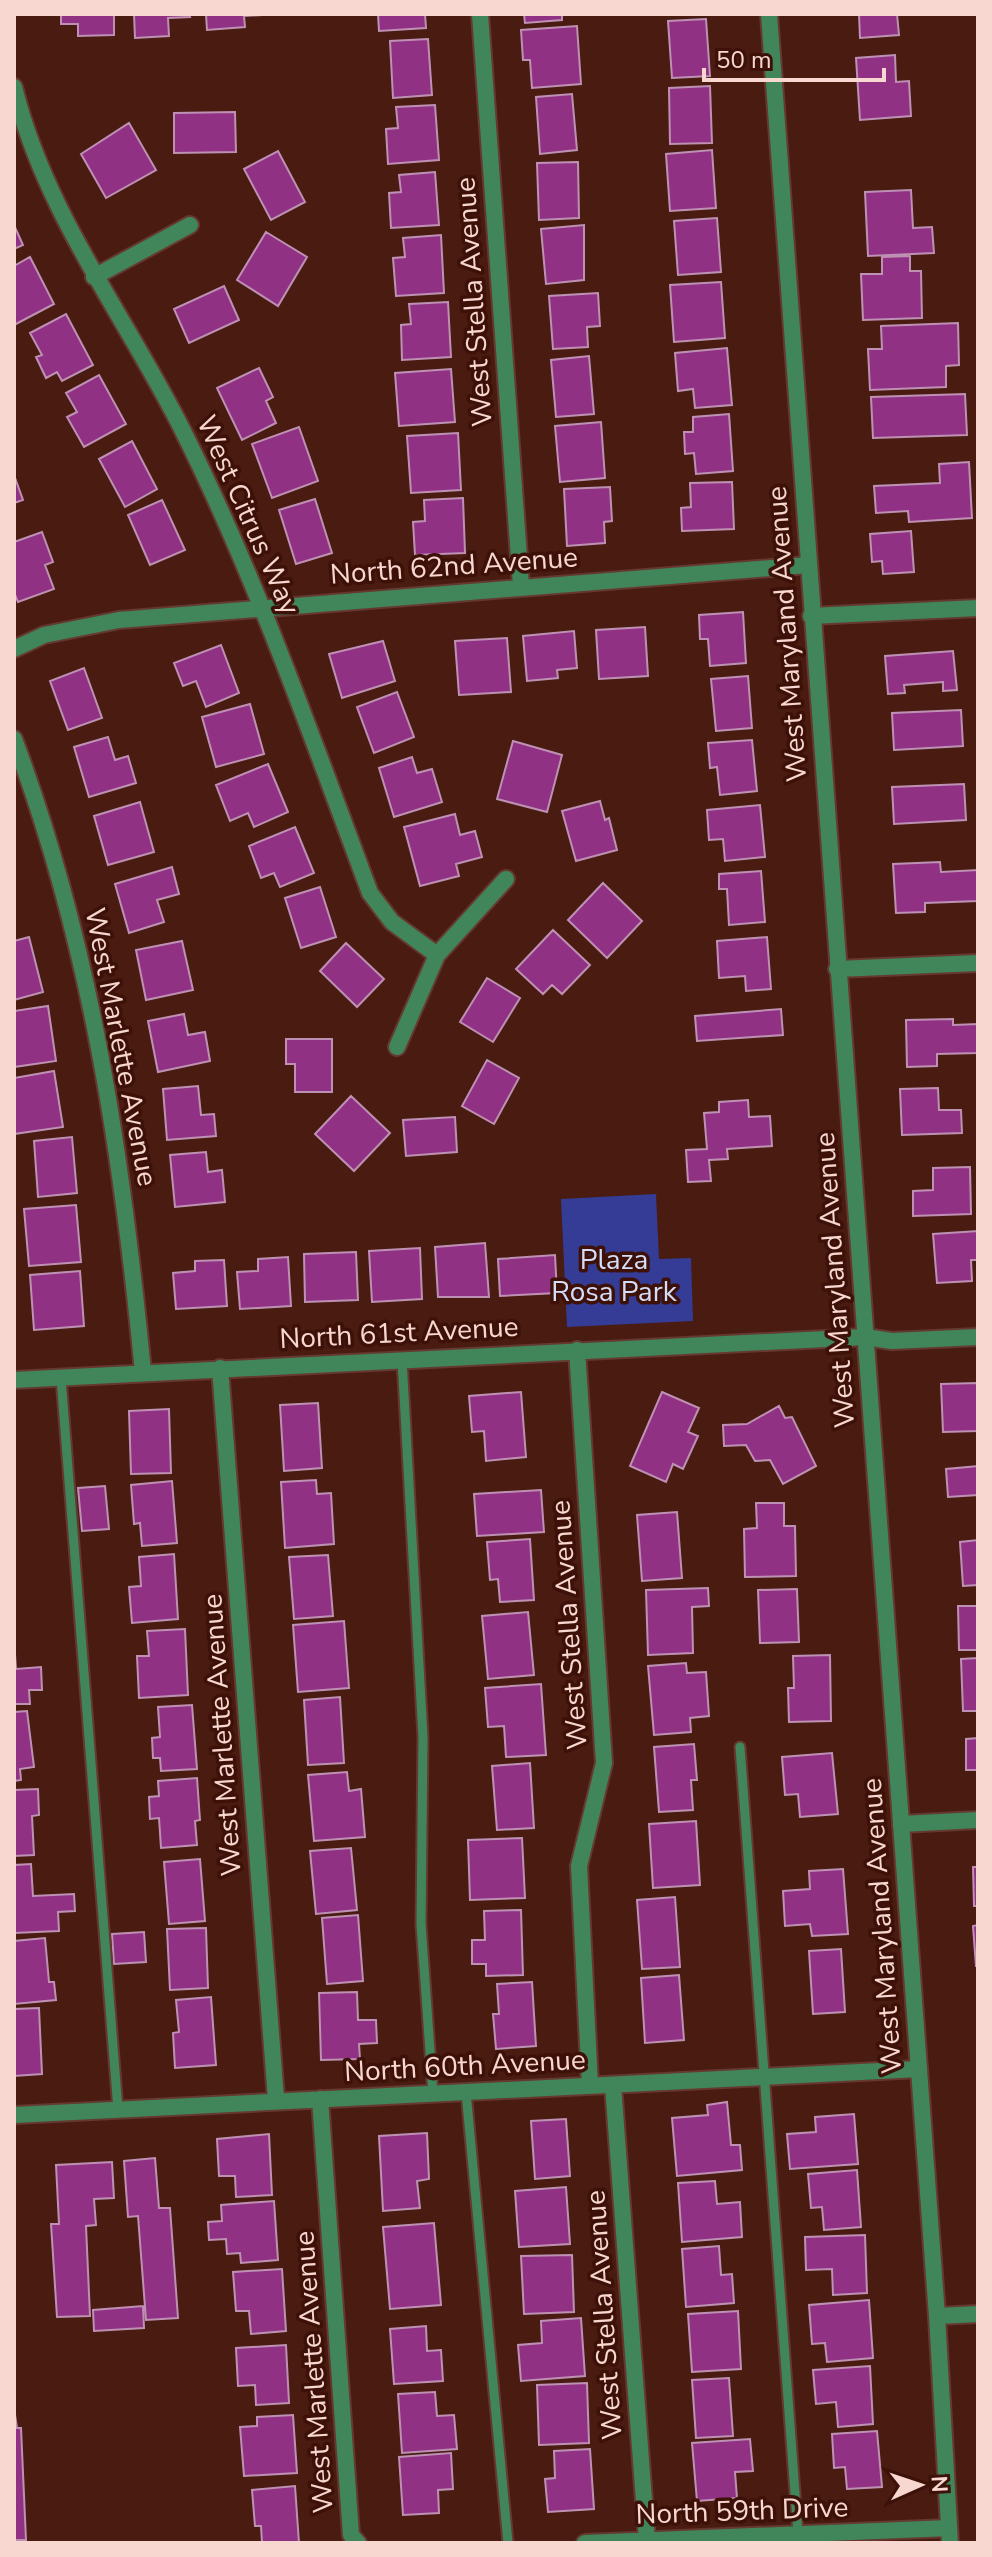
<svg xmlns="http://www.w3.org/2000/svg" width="992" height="2557" font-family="'Nunito Sans',sans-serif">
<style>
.green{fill:#343c95}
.building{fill:#913183;stroke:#be91b4;stroke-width:2}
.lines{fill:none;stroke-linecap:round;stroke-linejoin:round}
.service-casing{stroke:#653930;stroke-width:13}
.minor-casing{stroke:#653930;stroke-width:20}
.tertiary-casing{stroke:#653930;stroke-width:20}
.service{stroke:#40865a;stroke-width:9}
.minor{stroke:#40865a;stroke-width:16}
.tertiary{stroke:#40865a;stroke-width:16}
.labels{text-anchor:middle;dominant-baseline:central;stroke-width:7;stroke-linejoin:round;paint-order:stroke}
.street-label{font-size:28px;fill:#f7d7d0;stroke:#3d1107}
.park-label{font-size:28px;fill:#d5dcf7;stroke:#3d1107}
</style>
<rect width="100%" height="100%" fill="#491b11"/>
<path class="green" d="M656 1194 659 1259 691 1258 693 1321 567 1327 561 1199Z"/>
<path class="building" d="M61 14H114V35L78 36V24H61Z
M134 14H189L190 17 168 18 169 36 135 38Z
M206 14H262V15L244 16 245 27 207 30Z
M378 14H425L426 28 379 31Z
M524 14H562V20L525 23Z
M859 14H897L899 35 860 38Z
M706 19 710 76 672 78 668 21Z
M577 26 581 84 532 88 530 60H523L521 30Z
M428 39 432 95 393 98 390 41Z
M895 55 896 82 909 81 911 116 860 120 856 58Z
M710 86 712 143 670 144 669 88Z
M572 94 577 150 540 154 536 97Z
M435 105 439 160 388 164 386 129 398 128 396 107Z
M235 112 236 152 174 153V113Z
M129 123 156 170 106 198 81 154Z
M712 150 716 208 670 211 666 154Z
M278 151 305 202 271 220 244 169Z
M578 162 579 218 539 220 537 163Z
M435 172 439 225 391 228 389 193 401 192 399 175Z
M911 190 913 228 932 227 934 253 868 256 865 192Z
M717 218 721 272 678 275 674 221Z
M14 225 23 245 14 249Z
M584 225V280L546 284 541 229Z
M266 232 307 257 278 306 237 280Z
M441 235 444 293 396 296 393 258 405 257 403 238Z
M910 256V271H921L922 318 863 320 861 274H882V257Z
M30 257 54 304 14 325V266Z
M721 282 725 338 674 342 670 285Z
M224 286 239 320 189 343 174 309Z
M598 293 600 326 587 327 588 347 553 349 549 296Z
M448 302 451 357 402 360 401 325 411 324 409 304Z
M66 314 93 365 62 381 57 372 46 378 36 357 42 355 30 333Z
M958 323 959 365 946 366V387L870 390 868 349H882L881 326Z
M727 348 732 405 695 408 693 389 678 391 675 353Z
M589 356 594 414 556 417 551 360Z
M259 368 273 397 266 401 276 423 242 440 217 388Z
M451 369 455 422 399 426 395 373Z
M99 375 126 424 84 447 67 417 77 412 66 393Z
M965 394 967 435 873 438 871 397Z
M729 414 733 471 696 474 694 453 685 454 684 432H693V417Z
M601 422 605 478 560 482 555 426Z
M299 427 318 481 272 498 252 444Z
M458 433 461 490 411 493 407 436Z
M132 441 157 489 125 507 99 459Z
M969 462 972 518 909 522 908 511 876 513 874 486 940 483 939 464Z
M14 475 23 500 14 503Z
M732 482 734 529 682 531 681 508 691 507 690 483Z
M610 487 612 521 604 522 605 543 567 546 564 489Z
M463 498 465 553 415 555 413 522 425 521 424 500Z
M315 499 332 553 296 564 279 510Z
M162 500 185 550 150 565 128 515Z
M911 531 914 572 883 574 882 561 872 562 870 534Z
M42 532 53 562 45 565 54 589 18 602 14 592V542Z
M743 612 746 663 710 666 708 639H700L699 615Z
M645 627 648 676 599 679 596 630Z
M574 631 577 668 557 670 558 678 527 681 523 636Z
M507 638 511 692 459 695 455 641Z
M383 641 395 681 342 698 329 654Z
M221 645 239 693 206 707 196 681 183 686 174 663Z
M953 651 957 690 943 691V682L904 685 905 693 888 694 885 656Z
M84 668 102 718 68 730 50 681Z
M748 676 752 728 716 731 711 679Z
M397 692 414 737 374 753 357 707Z
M250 704 264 754 216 767 202 717Z
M961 710 963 746 894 750 892 713Z
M108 737 115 760 128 756 136 783 89 797 74 747Z
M752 740 757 791 720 795 717 767 710 768 708 743Z
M513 741 562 755 547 812 497 799Z
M412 757 417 773 432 769 442 802 394 817 379 768Z
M268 764 288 812 254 827 248 813 230 821 216 785Z
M964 784 966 820 894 824 892 787Z
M600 801 605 820 609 818 617 850 576 861 562 811Z
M140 802 154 852 108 865 94 816Z
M760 805 765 857 725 861 723 839 709 840 707 810Z
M455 814 460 835 475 831 482 857 456 864 459 876 420 886 404 827Z
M295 827 314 873 280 887 274 873 261 878 249 846Z
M940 862 941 872 978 870V901L925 903V912L896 913 893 864Z
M172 867 179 894 157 900 164 922 129 933 115 884Z
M761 871 765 922 729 925 727 889H719V874Z
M603 883 642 921 607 958 568 920Z
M320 887 336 937 301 948 285 898Z
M553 930 590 965 562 994 552 985 543 994 516 969Z
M29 937 43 992 14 1000V941Z
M767 937 771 989 746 991 745 976 719 978 717 941Z
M182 941 193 990 146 1000 136 950Z
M346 943 384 979 357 1007 320 971Z
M487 978 520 998 493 1042 460 1022Z
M48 1006 56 1061 14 1067V1011Z
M781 1009 783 1035 697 1041 695 1016Z
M184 1014 188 1035 205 1032 210 1061 158 1072 148 1021Z
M953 1019V1025L978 1024V1053L937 1054V1066L907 1067 906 1020Z
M286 1039H332V1092H295V1064H286Z
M487 1060 519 1078 494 1124 462 1106Z
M54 1071 63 1127 14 1134V1078Z
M198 1086 201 1115 214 1114 216 1136 167 1140 163 1089Z
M938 1088 939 1110H961L962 1133 902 1135 900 1089Z
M351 1096 390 1133 354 1171 315 1134Z
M748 1100 749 1117 770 1116 772 1146 727 1149 728 1159 709 1160 711 1181 688 1182 686 1150 707 1149 704 1113 719 1112V1102Z
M455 1117 457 1152 406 1156 403 1120Z
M72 1137 77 1193 38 1197 34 1141Z
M206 1152 208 1172 222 1170 225 1202 175 1207 170 1155Z
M970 1167 971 1214 913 1216V1191L933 1190V1168Z
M76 1205 81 1262 29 1266 24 1209Z
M978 1231V1260H971L972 1281 937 1283 933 1234Z
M485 1243 489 1297H438L435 1247Z
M420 1248 422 1299 372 1302 369 1251Z
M356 1252 358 1300 305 1302 304 1254Z
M555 1255 557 1293 500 1296 498 1259Z
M288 1257 291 1306 240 1309 237 1272 258 1271V1259Z
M224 1260 227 1306 176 1309 173 1273 195 1271V1261Z
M80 1271 84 1326 34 1330 30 1275Z
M978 1383V1431L943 1432 941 1384Z
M521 1392 526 1457 486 1461 484 1431 472 1432 469 1396Z
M662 1392 699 1408 688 1432 698 1436 683 1469 673 1464 666 1482 630 1466Z
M318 1403 322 1468 284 1471 280 1405Z
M779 1406 785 1418 792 1417 816 1466 783 1484 770 1460 755 1461 746 1445 724 1446 723 1425 747 1424Z
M169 1409 171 1473 131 1474 129 1411Z
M978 1466V1495L948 1497 946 1469Z
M316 1480 317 1494 331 1493 334 1544 285 1548 281 1482Z
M172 1481 177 1543 142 1546 140 1523 134 1524 131 1485Z
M105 1486 109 1529 82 1531 78 1488Z
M541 1490 544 1532 477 1536 474 1494Z
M756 1503H784V1526H795L796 1576 745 1577 744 1529 757 1528Z
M677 1512 682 1578 642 1581 637 1515Z
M530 1539 534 1600 500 1602 498 1579 490 1580 487 1542Z
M978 1540V1585L963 1586 960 1542Z
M174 1554 178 1619 132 1623 129 1587 141 1586 139 1557Z
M328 1555 333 1616 294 1619 289 1557Z
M708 1588 709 1606 692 1607 693 1653 648 1655 646 1590Z
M797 1589 799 1642 760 1643 758 1590Z
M977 1592H978V1650H959L958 1606H978Z
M528 1612 534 1675 488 1679 482 1616Z
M344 1621 349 1688 298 1692 293 1625Z
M185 1629 188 1695 139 1698 137 1656H149L147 1631Z
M14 1639 16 1669 41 1667 42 1690H29L30 1704H14Z
M830 1655 831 1721 789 1722 788 1688H794L793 1656Z
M978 1658V1711H963L961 1659Z
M686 1663 687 1673 706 1672 709 1716 690 1718 691 1732 654 1735 648 1666Z
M541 1684 546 1755 506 1757 504 1726 488 1727 485 1688Z
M340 1697 344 1763 308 1765 304 1700Z
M192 1705 197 1769 161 1771 160 1758H153L152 1738 160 1737 158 1707Z
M27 1711 34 1767 20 1769 21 1780 14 1781V1712Z
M978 1738V1770H966V1739Z
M694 1744 697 1780H691L693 1810 659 1812 654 1747Z
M832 1753 838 1814 800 1817 798 1794 785 1795 782 1757Z
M530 1763 534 1828 497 1830 492 1766Z
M347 1772 349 1791 361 1789 365 1837 314 1841 308 1775Z
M197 1778 200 1820 195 1821 197 1845 161 1848 159 1818 150 1819 149 1797 159 1796 158 1781Z
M38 1789 39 1815 32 1816 34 1855 14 1856V1790Z
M696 1821 700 1885 653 1888 649 1824Z
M522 1838 525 1898 470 1900 468 1840Z
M351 1848 357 1910 316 1914 310 1851Z
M200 1859 205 1921 169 1924 164 1862Z
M31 1864 33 1896 74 1894 75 1911 58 1912 59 1931 14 1933V1865Z
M973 1867H978V1906H974Z
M843 1869 848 1934 812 1936 810 1924 785 1926 783 1891 810 1889 809 1871Z
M675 1897 680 1967 642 1969 637 1900Z
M521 1910 523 1975 486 1976V1964H472V1940H485L484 1911Z
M358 1915 363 1981 327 1984 322 1918Z
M978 1925V1966H976L973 1926Z
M206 1928 208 1988 170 1990 167 1929Z
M144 1932 146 1962 114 1964 112 1934Z
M45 1938 49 1982H54L56 2000 14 2004V1941Z
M841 1949 845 2012 813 2014 809 1951Z
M679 1975 684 2040 645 2043 641 1978Z
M532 1982 536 2046 496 2049 493 2014H499L497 1984Z
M357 1992 358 2020H376L377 2043 359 2044 360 2059 321 2060 319 1993Z
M211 1997 216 2065 175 2068 173 2033 179 2032 176 2000Z
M39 2008 42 2074 14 2076V2009Z
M727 2102 731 2145H740L742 2170 677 2176 672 2118 708 2115 707 2105Z
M854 2114 858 2164 790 2169 787 2134 816 2132 815 2117Z
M566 2119 570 2176 535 2179 531 2121Z
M427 2133 429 2179 417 2181 420 2208 383 2211 379 2136Z
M269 2134 272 2195 236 2197 235 2176H219L217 2139Z
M155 2158 159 2208H170L178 2318 146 2320 138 2216 128 2217 124 2161Z
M112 2162 114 2198 94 2199 96 2225 86 2226 90 2316 57 2317 51 2224H59L56 2165Z
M857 2170 861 2227 824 2230 822 2207 811 2208 808 2174Z
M715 2181 717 2204 740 2202 742 2237 682 2242 678 2183Z
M566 2187 570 2244 519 2247 515 2191Z
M274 2201 278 2260 241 2263 240 2253 227 2254 226 2239 209 2240 208 2222 222 2221 221 2205Z
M434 2223 441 2305 390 2309 383 2227Z
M865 2235 867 2293 833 2295 832 2269 806 2270 805 2237Z
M719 2246 721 2275 732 2274 734 2303 686 2307 682 2249Z
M572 2255 574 2312 524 2314 521 2256Z
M282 2269 286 2331 251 2334 249 2311H236L233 2272Z
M869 2300 873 2358 827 2362 825 2343 812 2344 809 2305Z
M143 2306 144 2328 94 2331 93 2310Z
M738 2311 741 2369 692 2372 688 2314Z
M581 2318 585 2376 521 2381 518 2345 542 2343 541 2321Z
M426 2326 427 2351 441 2350 443 2381 394 2384 390 2329Z
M286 2345 289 2403 256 2405 255 2385 238 2386 236 2348Z
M870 2366 873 2424 838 2427 836 2402 816 2404 813 2370Z
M729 2378 733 2436 696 2438 692 2380Z
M587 2383 589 2443 539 2445 537 2385Z
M435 2392 437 2416 454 2415 457 2449 402 2453 398 2394Z
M14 2408 17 2428H21L26 2540H14Z
M293 2415 297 2473 244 2476 240 2427 257 2426V2417Z
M877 2431 882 2487 847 2489 845 2467 834 2468 832 2434Z
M750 2439 753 2471 735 2472 737 2498 697 2501 692 2443Z
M590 2449 594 2509 548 2512 545 2479 555 2478 554 2451Z
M451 2453 453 2489 438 2490 439 2513 403 2515 399 2457Z
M295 2486 299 2543H262L261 2526H255L252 2490Z"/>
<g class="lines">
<g class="service-casing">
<path id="service" d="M402 1359 423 1737 421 1924 433 2094
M61 1378 118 2110
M740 1747 798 2534
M466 2092 508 2543"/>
</g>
<g class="minor-casing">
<path id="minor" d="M480 14 521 586
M14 87C45 214 127 318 184 433 258 582 312 738 370 893L392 922 437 955
M94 277 190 225
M811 616 978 608
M14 649 44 635 119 620 808 565
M14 739C91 945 122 1154 143 1372
M837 969 978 963
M397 1047 437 955 506 879
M577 1350 604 1763 579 1866 590 2086
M220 1368 276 2099
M14 1380 865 1337 892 1341 978 1337
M901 1824 978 1820
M613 2085 647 2541
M320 2099 351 2535 358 2543
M14 2115 919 2069
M937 2316 978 2314
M585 2543 949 2528"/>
</g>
<g class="tertiary-casing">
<path id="tertiary" d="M769 14 937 2316 950 2543"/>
</g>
<use href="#service" class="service"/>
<use href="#minor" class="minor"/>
<use href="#tertiary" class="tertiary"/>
</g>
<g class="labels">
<g class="street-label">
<text transform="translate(474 302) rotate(-94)">West Stella Avenue</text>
<text transform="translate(248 515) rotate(66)">West Citrus Way</text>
<text transform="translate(454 566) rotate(-4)">North 62nd Avenue</text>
<text transform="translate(787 634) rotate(-94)">West Maryland Avenue</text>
<text transform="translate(121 1047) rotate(79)">West Marlette Avenue</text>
<text transform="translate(835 1280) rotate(-94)">West Maryland Avenue</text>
<text transform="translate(399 1333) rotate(-3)">North 61st Avenue</text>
<text transform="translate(569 1625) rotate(-94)">West Stella Avenue</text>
<text transform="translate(222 1735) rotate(-94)">West Marlette Avenue</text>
<text transform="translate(882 1926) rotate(-94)">West Maryland Avenue</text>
<text transform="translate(465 2066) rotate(-3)">North 60th Avenue</text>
<text transform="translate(604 2315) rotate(-94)">West Stella Avenue</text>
<text transform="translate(314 2372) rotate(-94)">West Marlette Avenue</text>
<text transform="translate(742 2511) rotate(-2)">North 59th Drive</text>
</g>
<g class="park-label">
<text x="614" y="1260">Plaza<tspan x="614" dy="32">Rosa Park</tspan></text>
</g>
</g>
<rect width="992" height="2557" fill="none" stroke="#f7d7d0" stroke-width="32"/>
<g transform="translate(920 2485) rotate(87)" stroke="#3d1107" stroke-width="6" paint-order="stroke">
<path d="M0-6L14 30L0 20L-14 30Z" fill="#f7d7d0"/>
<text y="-12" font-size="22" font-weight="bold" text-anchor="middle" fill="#f7d7d0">N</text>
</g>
<path d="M704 68v12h180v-12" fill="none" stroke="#f7d7d0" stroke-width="4"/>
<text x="716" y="68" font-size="24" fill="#f7d7d0" stroke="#3d1107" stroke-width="6" paint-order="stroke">50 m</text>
</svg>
